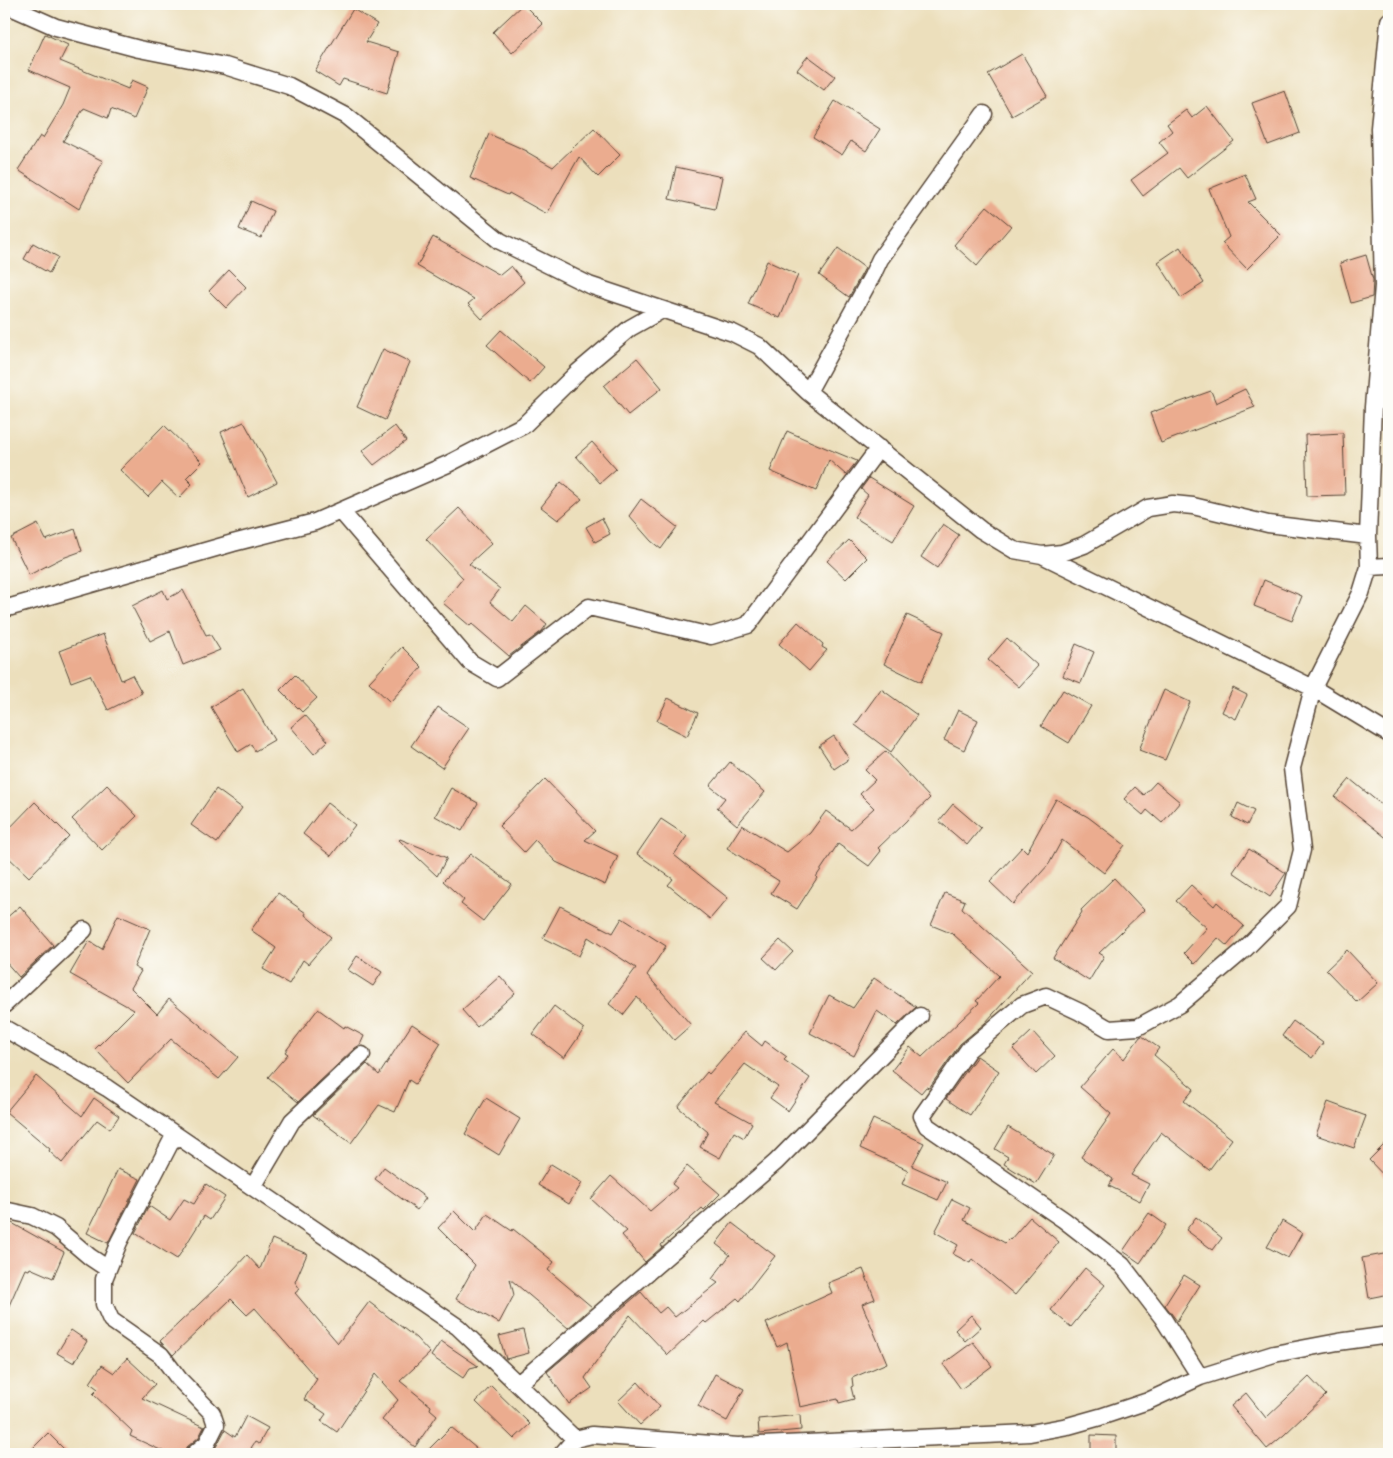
<svg xmlns="http://www.w3.org/2000/svg" width="1393" height="1458" font-family="'Architects Daughter',sans-serif">
<style>
.building{fill:#ebac8f}
.lines{fill:none;stroke-linecap:round;stroke-linejoin:round}
.street-casing{stroke:#564536;stroke-width:19}
.street{stroke:#fff;stroke-width:16}
</style>
<rect width="100%" height="100%" fill="#fdfcf7"/>
<filter id="ink" filterUnits="userSpaceOnUse"><feTurbulence type="fractalNoise" baseFrequency=".02" numOctaves="2"/><feDisplacementMap in="SourceGraphic" scale="10" xChannelSelector="R" yChannelSelector="G"/><feConvolveMatrix kernelMatrix="1 2 1 2 8 2 1 2 1" color-interpolation-filters="sRGB"/></filter>
<filter id="wash" filterUnits="userSpaceOnUse"><feTurbulence type="fractalNoise" baseFrequency=".0096" numOctaves="4" result="noise"/><feDisplacementMap in="SourceGraphic" scale="20" xChannelSelector="R" yChannelSelector="G"/><feGaussianBlur stdDeviation="1.12" result="paint"/><feColorMatrix in="noise" values="0 0 0 0 0 0 0 0 0 0 0 0 0 0 0 0 0 1.4 0 .05"/><feComposite in="paint" operator="in"/></filter>
<g filter="url(#wash)">
<rect width="100%" height="100%" fill="#ecdfbc"/>
<g id="blocks">
<path class="building" d="M523 4 543 24 512 53 493 32Z
M353 9 377 24 366 42 399 52 387 93 343 79 339 86 315 71Z
M45 34 68 45 60 61 128 89 132 80 148 87 134 119 111 109 108 118 84 108 63 141 103 161 79 209 18 170 40 136 43 138 63 105 70 88 29 70Z
M1022 54 1047 96 1012 116 988 74Z
M808 56 835 76 824 90 797 70Z
M1285 91 1300 133 1268 145 1252 103Z
M835 101 880 129 866 151 851 141 842 155 813 137Z
M1207 106 1234 141 1187 178 1179 168 1143 196 1131 180 1168 153 1159 142 1172 131 1167 124 1186 110 1192 118Z
M594 128 620 155 598 177 579 157 547 214 509 193 508 195 470 178 489 134 527 151V152L553 167Z
M676 167 722 177 715 209 669 199Z
M1245 174 1256 199 1248 202 1281 235 1247 269 1222 243 1229 237 1209 189Z
M251 201 273 211 261 238 239 229Z
M987 206 1011 226 977 266 954 245Z
M433 237 500 275 511 266 524 282 482 319 468 304 474 299 417 266Z
M33 243 58 257 49 273 24 259Z
M1180 247 1204 283 1181 298 1158 262Z
M838 248 865 268 849 297 819 275Z
M1366 255 1373 280 1372 297 1351 303 1340 263Z
M767 261 798 275 780 318 748 304Z
M229 270 246 287 226 308 209 291Z
M501 330 544 367 530 383 487 345Z
M383 349 410 362 385 420 357 407Z
M637 358 662 388 628 415 604 386Z
M1245 389 1255 407 1161 443 1150 413 1211 391 1216 403Z
M244 422 277 482 248 497 221 432Z
M164 425 202 462 186 478 192 484 179 498 162 482 148 497 120 470Z
M395 426 406 441 374 465 362 451Z
M787 431 814 443 857 461 846 475 829 460 816 491 770 471Z
M1343 433 1345 495 1307 496 1305 435Z
M592 442 616 469 600 483 576 456Z
M869 478 914 506 893 541 854 517 868 495 861 489Z
M561 482 582 499 558 520 541 507Z
M641 499 677 527 661 549 651 541 629 516Z
M459 508 492 543 469 564 500 589 490 602 513 622 526 606 547 624 542 631 509 656 472 624 470 626 443 603 463 578 426 539Z
M602 518 610 534 595 542 586 527Z
M38 524 46 540 75 529 82 551 60 559 29 575 11 538Z
M943 524 959 535 937 568 921 557Z
M849 540 867 558 846 579 827 561Z
M1264 580 1302 596 1292 621 1254 606Z
M163 590 167 599 183 590 206 635 210 634 220 650 183 665 170 631 150 641 132 606Z
M907 615 944 632 921 682 884 664Z
M798 622 823 644 822 647 827 650 809 671 779 644Z
M103 634 121 680 132 675 142 693 108 710 90 675 71 682 59 651Z
M1007 638 1038 666 1019 687 988 660Z
M1076 644 1094 652 1081 683 1063 676Z
M402 647 422 667 390 702 369 682Z
M295 675 317 698 302 712 280 690Z
M243 688 274 740 255 751 251 744 238 752 211 707Z
M1233 688 1247 695 1236 719 1222 712Z
M881 689 917 715 891 752 855 725Z
M1063 690 1091 706 1069 743 1041 726Z
M1164 690 1190 702 1165 760 1139 750Z
M668 698 698 713 687 736 657 721Z
M438 707 469 728 442 768 411 746Z
M958 710 978 720 964 750 944 740Z
M305 715 328 741 314 754 291 727Z
M834 736 849 759 834 769 819 746Z
M886 751 930 798 878 848 881 851 869 866 838 844 816 877 817 878 797 909 771 893 779 881 727 848 742 825 787 852 810 833 826 811 851 829 874 808 860 794 875 780 865 770Z
M730 762 765 792 737 825 717 808 725 798 710 786Z
M545 779 595 831 585 840 618 856 605 885 556 862 535 840 524 852 499 826Z
M1350 779 1389 811V840L1335 797Z
M1156 782 1180 802 1162 823 1147 810 1143 815 1124 799 1135 787 1144 795Z
M107 785 137 816 102 850 72 819Z
M451 788 478 803 462 831 435 816Z
M216 789 242 808 217 843 191 825Z
M1056 799 1088 817 1125 845 1104 873 1062 840 1049 864 1013 904 990 882 1022 847 1027 852Z
M35 802 69 836 29 877 4 853V834Z
M327 803 355 825 331 856 303 834Z
M1238 803 1254 811 1247 825 1232 817Z
M953 804 981 828 967 845 939 821Z
M661 819 687 836 674 855 728 898 710 919 668 885 673 879 637 854Z
M400 839 447 858 437 876 399 840Z
M1249 849 1286 873 1270 897 1233 872Z
M471 854 512 884 483 921 461 904 464 900 443 881Z
M1114 878 1144 910 1099 953 1104 956 1089 981 1053 958 1082 912 1081 910Z
M1191 885 1214 906 1217 902 1244 926 1227 946 1218 938 1195 964 1184 953 1207 928 1176 901Z
M278 893 306 913 305 915 331 937 308 964 303 960 289 984 263 969 276 948 251 930Z
M945 893 965 901 962 908 1032 971 985 1023 960 1044 929 1088 926 1087 921 1093 892 1070 910 1047 922 1057 979 1003 976 1001 999 976 953 934 931 925Z
M20 906 53 945 19 977 4 960V920Z
M560 906 613 933 622 918 666 946 647 975 691 1025 674 1040 637 997 623 1015 609 1004 636 968 588 937 579 956 543 938Z
M118 915 150 929 134 967 141 971 131 988 157 1014 169 999 238 1057 219 1079 171 1039 128 1083 95 1049 134 1010 70 974 89 941 102 949Z
M780 940 793 952 776 970 763 958Z
M1347 950 1378 983 1357 1002 1326 970Z
M357 956 382 972 373 986 348 970Z
M500 976 515 993 477 1027 462 1010Z
M874 978 916 1007 897 1025 877 1011 854 1056 810 1033 829 995 853 1008Z
M554 1006 584 1029 564 1058 533 1034Z
M318 1009 344 1028 345 1026 364 1036 360 1045 355 1048 298 1102 268 1077 288 1054 285 1052Z
M1293 1021 1323 1043 1312 1058 1282 1036Z
M412 1024 441 1043 415 1084 409 1080 395 1112 379 1105 351 1143 313 1115 367 1064 379 1075Z
M1032 1031 1055 1056 1036 1074 1013 1049Z
M745 1032 762 1046 765 1041 787 1057 784 1060 810 1078 788 1111 770 1098 778 1087 745 1064 714 1102 752 1123 744 1138 734 1132 720 1158 700 1147 708 1132 678 1107 707 1072 709 1074Z
M1142 1036 1159 1048 1154 1055 1194 1089 1184 1101 1232 1139 1209 1170 1161 1132 1131 1175 1149 1184 1140 1201 1109 1186 1113 1179 1081 1157 1111 1114 1080 1087 1113 1049 1124 1059 1140 1037Z
M977 1056 999 1071 970 1115 946 1099Z
M36 1076 82 1116 94 1098 119 1116 110 1129 97 1120 62 1163 49 1151 50 1149 6 1112Z
M486 1098 520 1119 499 1155 465 1134Z
M1328 1102 1366 1116 1354 1148 1316 1135Z
M873 1119 924 1143 912 1166 947 1182 938 1200 902 1184 908 1170 860 1148Z
M1008 1127 1054 1155 1036 1184 1004 1164 1008 1157 995 1149Z
M1389 1140V1181L1369 1160Z
M551 1164 582 1183 569 1204 538 1185Z
M687 1166 720 1194 704 1210 702 1208 661 1245 662 1247 645 1262 622 1235 627 1231 591 1199 611 1176 650 1211 677 1188 672 1184Z
M384 1167 426 1198 417 1210 375 1179Z
M118 1169 140 1179 108 1243 87 1233Z
M206 1184 225 1197 210 1220 204 1216 177 1259 135 1233 149 1206 170 1220 184 1199 194 1204Z
M952 1199 970 1208 964 1220 1005 1243 1009 1239 1010 1240 1030 1217 1059 1242 1015 1295 972 1259 970 1263 953 1254 958 1245 935 1232Z
M454 1211 475 1232 487 1214 512 1231 513 1229 554 1262 548 1270 592 1307 568 1328 510 1279 514 1295 499 1323 456 1299 475 1265 438 1228Z
M1149 1213 1166 1225 1140 1263 1123 1251Z
M1196 1217 1222 1238 1213 1250 1186 1230Z
M4 1220 10 1222 64 1252 53 1278 30 1268 29 1270 25 1269 4 1317Z
M1282 1221 1302 1233 1288 1258 1267 1247Z
M732 1223 775 1256 740 1301 737 1298 706 1323 704 1321 668 1355 630 1315 585 1378 592 1388 569 1404 547 1372 641 1292 659 1313 666 1307 675 1317 718 1283 712 1279 730 1255 716 1244Z
M272 1239 307 1254 295 1282 300 1289 295 1293 338 1343 369 1302 416 1338 430 1353 400 1381 431 1406 430 1409 437 1415 415 1447 382 1420 398 1400 375 1374 337 1432 321 1421 326 1414 304 1399 317 1379 255 1308 247 1315 231 1299 173 1355 160 1341 218 1286 247 1255 260 1269Z
M1389 1253V1294L1369 1298 1362 1258Z
M1085 1268 1105 1285 1071 1327 1051 1310Z
M863 1269 875 1299 862 1304 887 1363 852 1378 853 1386 851 1387 854 1399 839 1403 838 1399 800 1407 787 1342 777 1347 766 1323 832 1293 828 1283Z
M1184 1275 1200 1285 1177 1321 1165 1305Z
M971 1315 981 1327 965 1341 955 1330Z
M71 1330 87 1341 74 1363 57 1353Z
M523 1330 529 1353 506 1359 499 1336Z
M441 1341 478 1366 470 1368 463 1378 431 1356Z
M973 1342 992 1366 961 1389 943 1364Z
M127 1358 155 1384 142 1398 204 1427 199 1437 187 1447 184 1454H169L130 1436 132 1431 93 1394 98 1389 90 1383 102 1365 114 1373Z
M715 1374 744 1389 727 1421 698 1406Z
M1309 1377 1326 1395 1284 1435 1267 1449 1231 1406 1246 1393 1266 1418Z
M638 1382 660 1407 640 1425 618 1401Z
M491 1386 530 1424 514 1439 476 1402Z
M800 1415 801 1430 759 1434 758 1419Z
M246 1416 268 1428 259 1444 255 1442 251 1448 261 1454H209L216 1447 225 1430 235 1437Z
M451 1427 483 1454H424Z
M48 1433 69 1454H27Z
M1091 1435 1116 1436V1454H1091Z"/>
</g>
</g>
<g filter="url(#ink)">
<use href="#blocks" fill-opacity="0" stroke="#564536" stroke-width="1"/>
<g class="lines">
<g class="street-casing">
<path id="street" d="M4 4 56 27 139 49 225 66 289 86 346 116 500 241 589 285 733 333 759 346 808 392 981 530 1014 550 1042 555 1062 553 1084 545 1148 508 1173 504 1193 506 1268 524 1368 536
M808 392 872 276 880 259 984 114
M341 511 470 662 497 678 589 607 711 636 748 625 879 448
M1044 556 1313 688 1389 734
M1369 567 1389 566
M4 609 233 543 315 522 448 464 524 425 578 372 630 328 662 310
M4 1005 84 930
M4 1028 107 1088 458 1327 575 1439
M175 1134 119 1242 104 1279V1304L111 1320 161 1355 179 1379 212 1413 216 1425 207 1443 194 1454
M253 1187 292 1121 362 1055
M4 1210 32 1216 56 1228 90 1257 108 1269
M1200 1377 1162 1317 1122 1265 1064 1220 927 1126 922 1116 968 1050 1022 1005 1046 996 1080 1012 1109 1029 1138 1027 1180 1004 1245 949 1288 906 1302 850 1292 768 1313 688 1361 593 1369 567 1368 536 1373 407 1383 286 1379 128 1389 21
M518 1384 776 1162 920 1016
M562 1454 575 1439 592 1435 738 1446 1030 1433 1068 1426 1100 1417 1148 1401 1200 1377 1274 1354 1338 1342 1389 1335"/>
</g>
<use href="#street" class="street"/>
</g>
</g>
<rect width="1393" height="1458" fill="none" stroke="#fdfcf7" stroke-width="20"/>
</svg>
